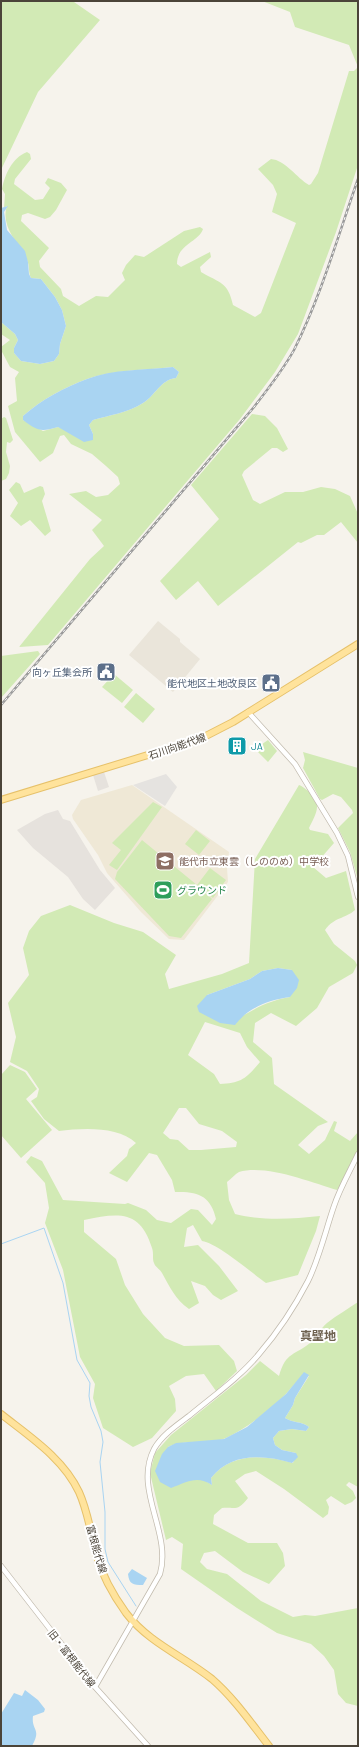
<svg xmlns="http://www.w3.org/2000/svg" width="359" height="1747" font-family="Barlow,'Noto Sans JP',sans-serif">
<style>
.residential{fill:#eae5da}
.industrial{fill:#e6e2dd}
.education{fill:#efe8d6}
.green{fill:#d2eab5;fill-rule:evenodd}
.parking{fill:#e5e3e0}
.water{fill:#a9d4f2}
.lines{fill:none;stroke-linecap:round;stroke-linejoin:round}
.stream{stroke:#a9d4f2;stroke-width:1}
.minor-casing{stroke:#c2bbae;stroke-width:6}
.major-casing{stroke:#e6c16a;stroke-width:8}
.minor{stroke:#fff;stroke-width:4.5}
.major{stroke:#ffe39c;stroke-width:6}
.rail-casing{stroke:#9a9a9a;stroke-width:2.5}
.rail{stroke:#fff;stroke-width:1;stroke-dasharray:3;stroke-linecap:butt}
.labels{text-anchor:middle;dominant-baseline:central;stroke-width:4;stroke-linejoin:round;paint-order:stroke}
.service-label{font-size:10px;fill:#4e5e75;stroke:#fff;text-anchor:end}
.street-label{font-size:10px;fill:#4b4439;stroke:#fff}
.culture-label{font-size:10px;fill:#0d838f;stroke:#fff;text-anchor:start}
.education-label{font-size:10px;fill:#785e54;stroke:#fff;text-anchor:start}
.leisure-label{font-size:10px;fill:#27864d;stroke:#fff;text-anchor:start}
.quarter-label{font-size:12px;font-weight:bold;fill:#6e6250;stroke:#fff}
</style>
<rect width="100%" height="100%" fill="#f6f3ec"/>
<path class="residential" d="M158 621 180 639V642L200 659 173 692 129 655Z"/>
<path class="industrial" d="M104 772 109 787 98 791 93 775Z
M58 810 63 819 70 821 100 870 115 888 95 910 83 899 68 877 33 848 17 830 45 814Z"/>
<path class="education" d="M132 785 229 852 227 868 228 882 184 940 169 939 141 912 107 873 98 855 73 819 72 815 81 800Z"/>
<path class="green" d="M1 1H68L74 2 100 20 38 92 1 170Z
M262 1H358V165L336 232 298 334 275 372 240 419 48 645 19 647 90 559 104 546 92 530 102 520 69 494 86 491 96 497 108 495 120 484 118 477 106 466 92 454 71 444 64 435 60 436 53 453 40 462 15 432 8 406 17 401 15 378 19 372 10 367 1 350V347L10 340 1 334V322L15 334 18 340 14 348V353L21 361 40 364 54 361 59 354 60 344 66 326 62 310 55 297 41 279 31 278C28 272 30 266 27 260 19 244 0 226 7 206L4 208 5 194 2 189C5 174 12 158 27 152L30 154 31 159 15 179 14 184 35 200 43 199 50 188 45 183 48 178 61 183 67 190 56 210 50 217 45 219 28 213 22 215 21 221 49 248 39 261 40 267 61 289 63 296 79 306 96 296 108 297 125 280 122 273 126 265 135 255 144 257 184 231 200 227 203 229C199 242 177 244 177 264L181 267 210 252 211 257 200 267 201 272C220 283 228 282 233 305L255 317 261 313 296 223 272 212 277 194 273 185 258 169 271 159C285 160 297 178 309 185L311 184 318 173 349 71H354L358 67 349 45 295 27 290 12ZM173 367 179 372 176 378C160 380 156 395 143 403 127 413 110 415 93 420L89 425 93 434V440L58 427 43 431 23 420V416C41 400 65 387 87 379 112 370 146 370 173 367Z
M252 414 265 416 277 428 288 449 283 452 277 448H272L244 471 242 475 253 500 260 504 285 492H303L321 487 335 489 350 496 358 514V543L341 522 324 535H317L301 543 298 542 218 606 198 581 176 600 160 581 219 519 191 485Z
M4 417 6 418 13 440 10 443 7 442 6 452 10 466 9 473 6 479 1 481V419Z
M16 482 20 484 24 493 40 486 43 487 45 494 42 501 51 531 45 536 30 520 21 526 10 516 18 503 9 490Z
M38 651 40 654 1 698V656Z
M114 674 133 690 122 703 102 687Z
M136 693 155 709 143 723 124 707Z
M268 740 277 751 268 762 255 749Z
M303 752 358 768V880L350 852 338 828 353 813 352 810 341 797 333 794 322 800 320 799 303 768 305 760Z
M299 785C306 788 318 798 317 807 317 813 312 822 309 828L310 830 328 834 334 843 313 867 326 878 346 871 355 910C345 919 334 917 325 930L334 944 355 961 357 965 353 973 329 987 317 1008 296 1026 271 1013 255 1023 253 1042 272 1058 274 1084 328 1122 318 1126 298 1145 309 1154 325 1140 334 1121 337 1122 334 1131 350 1141 358 1132V1164L356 1163 337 1190C310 1182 266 1164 239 1172 235 1174 231 1179 227 1182L229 1200 235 1214C262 1221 292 1219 320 1216L316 1231 298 1275 266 1283C252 1273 217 1243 202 1241L193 1225 187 1228 184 1247 198 1245 219 1266 238 1291 221 1300 213 1295 205 1286 191 1281 199 1303 189 1309C175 1299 170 1287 162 1273 160 1269 155 1267 154 1263 152 1259 154 1253 152 1248 140 1209 118 1213 84 1220V1232L116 1259 125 1285 143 1314 165 1338 184 1346 219 1345 234 1361 237 1371 216 1391 204 1374 186 1376 169 1386 175 1399 176 1411 152 1438 133 1447 103 1428 93 1398 95 1384 80 1357 63 1270 45 1223 49 1208 45 1183 26 1162 31 1156 42 1161 63 1200 125 1204 128 1203 146 1210 157 1220 171 1223 191 1209 198 1210 212 1225 216 1219C211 1196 198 1191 175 1192L172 1180 157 1155 149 1153 127 1182 109 1173 127 1156 129 1149 136 1143C118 1126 83 1128 59 1131L44 1119 31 1101 37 1097 39 1089 27 1071 10 1062 16 1037 8 1003 29 975 23 948 29 931 41 916 70 905 114 923 143 932 176 955 165 974 169 989 222 974 249 963 255 859ZM278 968 292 970 290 997C271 1000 258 1007 242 1016L207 995 250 979 262 971ZM205 1022 240 1033 247 1047 260 1062C246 1079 241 1083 220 1084L214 1074 188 1055ZM179 1108H186L199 1124 222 1131 237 1142 236 1147 201 1150H189L178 1140 170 1139 163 1133Z
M153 802 162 807 117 870 109 865 121 850 112 843Z
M196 830 210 841 199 855 185 844Z
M142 840 197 885 210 868 226 880 213 898 203 890 212 899 181 938 169 936 115 879 117 872Z
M10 1065 25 1072 37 1089 26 1099 52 1130 21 1158 1 1135V1075Z
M358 1302V1487L349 1482 346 1485 353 1491 356 1498 352 1502 345 1505 331 1496 326 1500 329 1507 328 1514 323 1518 284 1489 256 1471 245 1474 235 1481 248 1498C237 1512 236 1507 222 1508L214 1515 213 1524 248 1543H277L283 1553 285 1566 269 1584 243 1572 215 1551 204 1553 200 1562 207 1569 227 1574 261 1601 293 1617 305 1615 315 1616 358 1608V1706L346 1703 338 1694 334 1670 324 1656 311 1644 277 1633 237 1608 181 1569 183 1544 172 1537 166 1540 150 1473 155 1453 171 1435 246 1375 260 1361 279 1376C286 1351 295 1356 311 1342 317 1336 321 1328 327 1323 337 1315 348 1309 358 1302ZM309 1376 295 1398 293 1405 285 1418C293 1423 301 1421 309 1427L306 1431 292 1429 279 1431 273 1438 275 1445 282 1450 296 1453 293 1463C264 1455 232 1452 211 1478L212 1485 204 1480H191L168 1447C186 1438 208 1446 226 1438 247 1428 269 1411 286 1394 296 1383 294 1382 309 1376Z"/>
<path class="parking" d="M166 774 177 787 165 806 133 785Z"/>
<path class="water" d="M8 206 4 212 7 230 25 251 28 262 29 274 31 278 41 279 55 297 62 310 66 326 60 344 59 354 54 361 40 364 21 361 14 353V348L18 340 15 334 1 322V208Z
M173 367 179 372 176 378C160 380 156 395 143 403 127 413 110 415 93 420L89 425 93 434V440L84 442 58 427C40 432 38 431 23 420V416C41 400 65 387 87 379 113 369 145 370 173 367Z
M278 968 292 970 299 980 297 988 290 997C268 1000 248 1008 235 1025L220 1023 199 1012 197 1006 207 995 250 979 262 971Z
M304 1372 309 1375 295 1398 293 1405 285 1418C293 1423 301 1421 309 1427L306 1431 292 1429 279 1431 273 1438 275 1445 282 1450 296 1453 298 1457 292 1463C264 1455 232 1452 211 1478L212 1485C197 1475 187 1482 171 1488L160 1482 155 1471 162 1454 168 1447 176 1443 224 1439 247 1427 286 1394Z
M132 1569 147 1578 143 1585C133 1585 129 1584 128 1574Z
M25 1690 38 1700 45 1709 44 1712 33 1716C31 1731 42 1728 32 1746H1V1714L14 1693 22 1696Z"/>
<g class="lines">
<path class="stream" d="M1 1244 44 1228 63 1283 77 1360 90 1383 89 1396 91 1407 101 1431 103 1442 100 1462 105 1512V1549L108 1562 136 1606"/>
<g class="minor-casing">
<path id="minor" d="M248 712 295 764 337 833 348 856 358 897
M1 1566 95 1687 148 1746
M95 1687 160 1574C172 1532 133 1490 154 1449 162 1435 177 1425 189 1416 213 1396 239 1378 259 1354 278 1332 295 1306 308 1281 319 1259 326 1229 334 1206 340 1188 350 1171 358 1154"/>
</g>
<g class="major-casing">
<path id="major" d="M1 800 200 739 233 722 358 644
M1 1414C30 1437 63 1458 79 1492 88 1512 91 1533 96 1554 102 1575 113 1595 126 1613 149 1643 183 1656 212 1679 234 1698 251 1723 269 1746"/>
</g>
<use href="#minor" class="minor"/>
<use href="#major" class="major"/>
<g class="rail-casing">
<path id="rail" d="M1 705 254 407C268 389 283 370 294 350 321 296 338 236 358 179"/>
</g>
<use href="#rail" class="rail"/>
</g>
<defs>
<g id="civic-square" transform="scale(1)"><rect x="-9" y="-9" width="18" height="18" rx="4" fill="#5c6f8a" stroke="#fff"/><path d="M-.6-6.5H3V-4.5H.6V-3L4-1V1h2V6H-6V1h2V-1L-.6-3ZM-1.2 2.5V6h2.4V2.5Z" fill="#fff"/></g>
<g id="building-square" transform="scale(1)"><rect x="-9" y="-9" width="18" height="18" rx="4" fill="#0f9aa8" stroke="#fff"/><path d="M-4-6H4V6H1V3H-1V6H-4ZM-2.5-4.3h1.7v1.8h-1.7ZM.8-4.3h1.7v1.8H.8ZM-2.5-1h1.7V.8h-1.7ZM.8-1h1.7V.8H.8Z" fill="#fff"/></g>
<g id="school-square" transform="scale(1)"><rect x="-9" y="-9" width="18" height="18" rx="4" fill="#8d6e63" stroke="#fff"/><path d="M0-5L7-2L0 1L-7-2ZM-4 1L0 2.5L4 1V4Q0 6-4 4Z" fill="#fff"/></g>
<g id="stadium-square" transform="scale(1)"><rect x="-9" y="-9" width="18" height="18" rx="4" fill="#2e9e5b" stroke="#fff"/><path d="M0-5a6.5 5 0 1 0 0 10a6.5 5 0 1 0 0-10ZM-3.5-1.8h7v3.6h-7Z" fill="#fff"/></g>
</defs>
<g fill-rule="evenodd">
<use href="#civic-square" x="106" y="672"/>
<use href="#civic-square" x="271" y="683"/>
<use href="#building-square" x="237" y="746"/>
<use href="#school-square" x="165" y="861"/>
<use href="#stadium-square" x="163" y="890"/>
</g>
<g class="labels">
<g class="service-label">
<text x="92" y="672">向ヶ丘集会所</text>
<text x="257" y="683">能代地区土地改良区</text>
</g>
<g class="street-label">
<text transform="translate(177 746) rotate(-19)">石川向能代線</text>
<text transform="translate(97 1549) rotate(74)">富根能代線</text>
<text transform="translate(72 1658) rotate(52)">旧・富根能代線</text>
</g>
<g class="culture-label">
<text x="251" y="746">JA</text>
</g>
<g class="education-label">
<text x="179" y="861">能代市立東雲（しののめ）中学校</text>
</g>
<g class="leisure-label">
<text x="177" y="890">グラウンド</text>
</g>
<g class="quarter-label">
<text x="318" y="1335">真壁地</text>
</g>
</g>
<rect width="359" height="1747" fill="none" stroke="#4b4439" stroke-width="4"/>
</svg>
